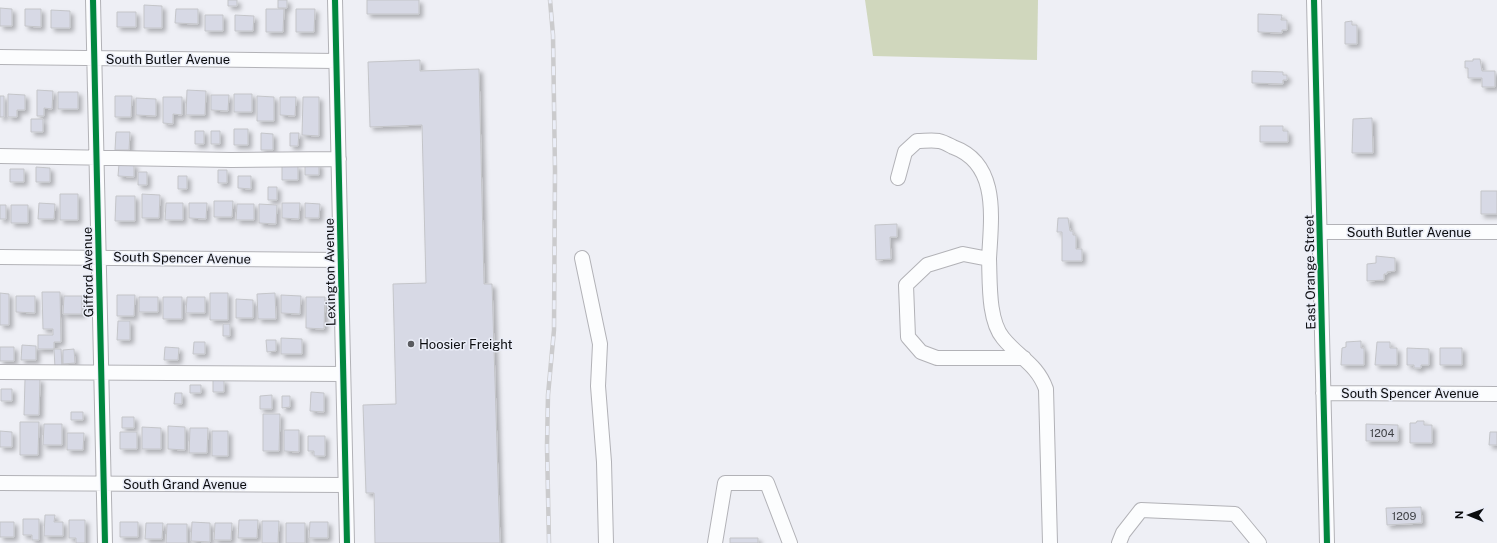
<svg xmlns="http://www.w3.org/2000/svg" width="1497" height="543" font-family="'Public Sans',sans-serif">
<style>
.green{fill:#d0d7bd}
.building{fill:#d7d9e5;stroke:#c4c5c9;filter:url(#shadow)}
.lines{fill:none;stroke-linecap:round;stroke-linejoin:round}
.minor-casing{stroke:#b2b2b7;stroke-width:16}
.minor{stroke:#fcfdfe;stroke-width:14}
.rail-casing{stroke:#cbcbcd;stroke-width:4.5}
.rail{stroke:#ebeef8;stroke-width:3;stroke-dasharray:9;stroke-linecap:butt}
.cycleway-casing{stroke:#ebeef8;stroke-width:8}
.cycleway{stroke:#00873e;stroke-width:6}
.poi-dot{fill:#5a5b60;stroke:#ebeef8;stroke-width:1.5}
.labels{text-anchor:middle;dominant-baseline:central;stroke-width:3;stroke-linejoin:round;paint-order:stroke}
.number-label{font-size:11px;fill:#404247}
.street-label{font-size:13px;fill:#0b0c0f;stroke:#ebeef8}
.poi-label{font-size:13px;fill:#0b0c0f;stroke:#ebeef8;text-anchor:start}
</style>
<defs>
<filter id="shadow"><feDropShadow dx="3.5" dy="3.5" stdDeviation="2" flood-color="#0004"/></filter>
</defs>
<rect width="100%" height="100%" fill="#eeeff5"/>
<path class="green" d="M865 0H1038L1037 60 873 56Z"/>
<path class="building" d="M228 0H237V6H228Z
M278 0H287V8H278Z
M367 0H419V14H367Z
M144 5 162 6V28H144Z
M0 8 12 9V26H0Z
M25 9H41V27L25 26Z
M176 9H198V24L175 23Z
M266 9H284L283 32H266Z
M296 9H315L314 32H296Z
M51 10 70 11V28H51Z
M117 12H136V27H117Z
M1258 14 1282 15 1281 20H1287V30H1282V33L1258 32Z
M205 15H223V31H205Z
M235 15 254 16 253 31H235Z
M1352 21V25H1357V44H1345V22Z
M1473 59H1480L1482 71H1495V87H1482V78H1468V68H1465V61H1473Z
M420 60V71L479 69 484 284H492L500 543H375L374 493H366L363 405 396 404 393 284 426 283 422 125 370 127 368 62Z
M1252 71 1283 72V75H1287V80H1283V84L1252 83Z
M37 90 53 91 52 109 44 108V116H37Z
M187 90 206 91 205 115H186Z
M58 92H78V109H58Z
M8 94 25 95V110H17V117H8Z
M234 94H252V112H234Z
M211 95H229L228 111 211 110Z
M0 96H4V117H0Z
M115 96H132L131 117H115Z
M257 96 274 97V121H257Z
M163 97H182V115L173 114V124L163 123Z
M280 97H296L295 116 280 115Z
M303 97H319V136L302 135Z
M136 98 156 99V116L136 115Z
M1372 118 1373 153H1352L1353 119Z
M31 119H43V132H31Z
M1260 126H1283V131H1288V142H1260Z
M234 129H248V145H234Z
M195 131H204V144H195Z
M211 131H220V144H211Z
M116 132H130L129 150H115Z
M261 133 273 134V150H261Z
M290 133H299L298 146H290Z
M305 163 319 164V175H305Z
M119 164H134V177L118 176Z
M282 165 298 166V180H282Z
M36 167 50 168V182H36Z
M10 169H24V182H10Z
M218 170H227V183H218Z
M138 172H147V185H138Z
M178 176H187V189H178Z
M238 176H251V189L238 188Z
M268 187H277V200H268Z
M1481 191H1497V214H1481Z
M60 194H78V220H60Z
M142 194 160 195 159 218H142Z
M116 196H135V221H115Z
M214 201H233L232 217H214Z
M39 203 55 204 54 219H38Z
M166 203H183V220H165Z
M189 203H207L206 219 189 218Z
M282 203H300L299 219 282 218Z
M305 203 320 204 319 218H305Z
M237 204H254V220H236Z
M259 204 277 205 276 224 259 223Z
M0 205H6V219H0Z
M11 205H28V223H11Z
M1058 218H1068L1070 231H1073V235H1076V249H1082V261H1062V232H1057Z
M897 224V237H890L891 259 876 260 875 225Z
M1376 256 1395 258V271L1387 272V274H1384V280L1367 281V264L1376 263Z
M42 292H60L61 342H54V349H38V335H53V329H43Z
M0 293 9 294V325H0Z
M210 293H228V320H210Z
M275 293 276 319H258L257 294Z
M117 295H135L134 316H117Z
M281 295 301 296 300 314 281 313Z
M16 296H35V313L16 312Z
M64 296H82V314H63Z
M139 297H158V312H139Z
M163 297H182V319H163Z
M187 297H205V313H186Z
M306 297H325L324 329 306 328Z
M236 299 253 300V318H236Z
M118 321H130V340H117Z
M223 324H230V336H223Z
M281 338 302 339V354H281Z
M266 340H276V351L267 352Z
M1361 341V348H1364V365H1341L1342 348 1346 347V342Z
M194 342H205V354H193Z
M1377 342H1390V348H1397V365H1375Z
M22 345 36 346V360H21Z
M0 347H14V361H0Z
M165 347 179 348 178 360H164Z
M1407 348 1429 349V365H1421V368H1414V365H1407Z
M1440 348H1462V365H1440Z
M54 349H61L62 368H55Z
M74 349 75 363 63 364V350Z
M25 379H40L39 415H24Z
M213 380H224V392H213Z
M190 385H201V393H190Z
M1 389H12V401H1Z
M311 392 324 393V412L310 411Z
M175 393H182V404H174Z
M272 395V409H260V396Z
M282 396H290V407L282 408Z
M71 412H83V420H71Z
M263 414H280L279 451H263Z
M122 417H134V428H122Z
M1417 421H1424V425H1432V443H1410V423H1416Z
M20 422H39L38 455H20Z
M44 424H62V445H43Z
M1366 424 1398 425V441H1366Z
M168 426 185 427V450L168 449Z
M142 427 161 428V449H142Z
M190 428H208L207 453H189Z
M284 430H299V452L284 451Z
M0 431 12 432V447H0Z
M212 431H228V456H212Z
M120 432H137V449H120Z
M1490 432H1497V445H1489Z
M67 433H84L83 450H67Z
M308 436H325V456H314V451H308Z
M1421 507 1422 523 1387 525 1386 508Z
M45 515H55L54 522H63V536H44Z
M23 519H39V540H32V535H23Z
M69 520H85V543H76V538H69Z
M239 520H258L257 538H238Z
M262 521H279L278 543H262Z
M0 522H14V537H0Z
M120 522H138V537H120Z
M192 522 210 523V542L191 541Z
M310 522H328V538H309Z
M146 523H163L162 539H145Z
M215 523H232L231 540H214Z
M286 523H305V543H286Z
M167 524H187V543H166Z
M730 538H758V543H730Z"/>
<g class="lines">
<g class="minor-casing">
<path id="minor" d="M93 0 105 543
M335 0 347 543
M1314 0 1327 543
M0 57 336 61
M0 156 231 160 339 159
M898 178 905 152 917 141C924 141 932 140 939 141 944 142 949 145 953 147 1000 164 991 219 989 259
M1320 232H1497
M0 257 341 260
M582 258 600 344 598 386 604 462 606 543
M1024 358H937L921 352 908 337 906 285 927 265 963 254 989 259C990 282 988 320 1003 338 1019 358 1037 364 1046 389L1050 543
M0 372 343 374
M1323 393 1497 394
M0 483 345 485
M715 543 725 483H767L790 543
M1119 543 1123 533 1141 510 1235 514 1259 543"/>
</g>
<use href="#minor" class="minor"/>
<g class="rail-casing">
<path id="rail" d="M549 543 547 446 548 395 554 330 555 171 553 35 550 0"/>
</g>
<use href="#rail" class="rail"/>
<g class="cycleway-casing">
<path id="cycleway" d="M93 0 105 543
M335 0 347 543
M1314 0 1327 543"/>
</g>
<use href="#cycleway" class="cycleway"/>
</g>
<circle class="poi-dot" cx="411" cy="344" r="4"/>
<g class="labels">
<g class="number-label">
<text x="1382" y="433">1204</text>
<text x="1404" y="516">1209</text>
</g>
<g class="street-label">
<text x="168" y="59">South Butler Avenue</text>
<text x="1409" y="232">South Butler Avenue</text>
<text transform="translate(182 258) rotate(1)">South Spencer Avenue</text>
<text transform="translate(88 272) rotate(-91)">Gifford Avenue</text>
<text transform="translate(330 272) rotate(-91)">Lexington Avenue</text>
<text transform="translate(1310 272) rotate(-91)">East Orange Street</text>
<text x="1410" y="393">South Spencer Avenue</text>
<text x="185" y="484">South Grand Avenue</text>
</g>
<g class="poi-label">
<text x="419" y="344">Hoosier Freight</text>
</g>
</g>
<g transform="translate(1469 515) rotate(271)" stroke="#ebeef8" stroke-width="3" paint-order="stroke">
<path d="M0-3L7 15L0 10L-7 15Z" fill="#0b0c0f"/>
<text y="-6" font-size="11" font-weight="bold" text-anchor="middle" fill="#0b0c0f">N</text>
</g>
</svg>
